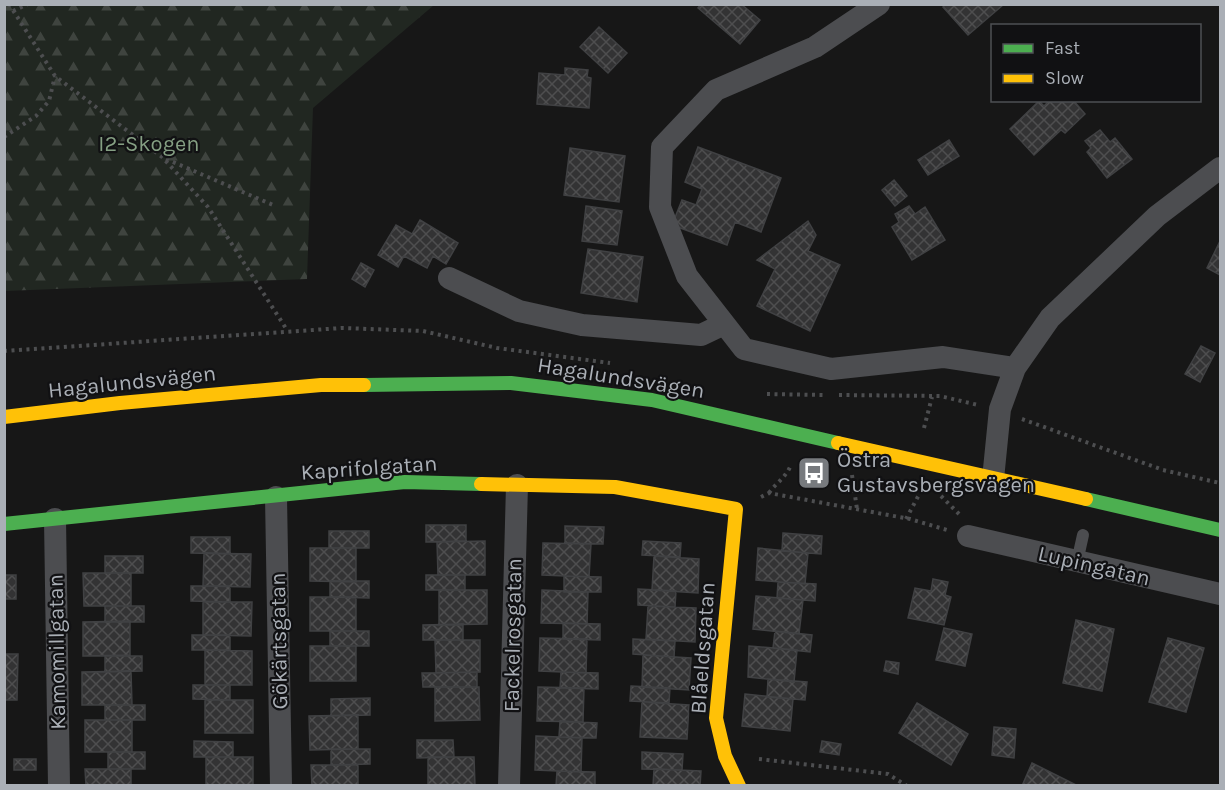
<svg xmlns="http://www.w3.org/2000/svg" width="1225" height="790" font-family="Karla,sans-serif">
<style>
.forest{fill:url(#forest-firs)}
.building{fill:url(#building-cross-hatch);stroke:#404143;stroke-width:1.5}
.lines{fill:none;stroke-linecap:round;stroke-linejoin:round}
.path{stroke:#4d4e50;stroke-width:4;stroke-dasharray:3 4.5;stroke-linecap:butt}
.lane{stroke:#4c4d50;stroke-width:12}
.street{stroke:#4c4d50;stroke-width:22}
.fast{stroke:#4caf50;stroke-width:14}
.slow{stroke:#ffc107;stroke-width:14}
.labels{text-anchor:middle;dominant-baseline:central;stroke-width:4.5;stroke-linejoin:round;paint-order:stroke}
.park-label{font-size:22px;fill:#859f83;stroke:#111113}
.street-label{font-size:22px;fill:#aaafb6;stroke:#111113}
.poi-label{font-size:22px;fill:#aaafb6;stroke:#111113;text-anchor:start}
</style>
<defs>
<pattern id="forest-firs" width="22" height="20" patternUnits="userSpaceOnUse" patternTransform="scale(1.5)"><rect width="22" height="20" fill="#212721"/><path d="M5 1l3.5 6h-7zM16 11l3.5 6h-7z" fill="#3f443f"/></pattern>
<pattern id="building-cross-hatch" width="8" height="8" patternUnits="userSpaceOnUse" patternTransform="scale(1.5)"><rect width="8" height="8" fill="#333334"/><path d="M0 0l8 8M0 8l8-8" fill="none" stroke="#4e4e4f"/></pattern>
</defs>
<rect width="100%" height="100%" fill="#171717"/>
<path class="forest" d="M5 4H434V5L313 108 307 279 5 291Z"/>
<path class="building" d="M701 4H741L760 20 740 44 698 8Z
M946 4H1003V5L968 35 943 7Z
M599 27 627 53 608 73 580 47Z
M565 68 588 70 587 77 591 78 589 108 537 104 539 73 565 75Z
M1050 100H1073L1085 114 1065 133 1061 130 1034 155 1010 129 1039 101 1044 106Z
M1100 130 1110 142 1115 138 1132 159 1107 178 1087 152 1091 148 1085 141Z
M949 140 959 156 928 175 918 160Z
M698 147 781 178 761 232 735 222 727 245 672 225 682 200 696 205 702 189 685 182Z
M570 148 625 156 619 202 564 195Z
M894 180 907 196 895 206 882 190Z
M586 206 622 211 617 245 582 241Z
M909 206 915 214 925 207 945 240 912 260 892 227 899 222 895 214Z
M420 220 458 243 446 264 433 256 427 268 404 256 398 267 378 255 396 225 412 234Z
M808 221 816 235 808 251 840 265 810 331 757 306 775 269 757 260Z
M1220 241V275L1207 268Z
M588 249 643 257 637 302 581 293Z
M361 263 374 270 365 287 352 279Z
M1201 346 1215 353 1200 382 1185 374Z
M426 525H466V541L426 542Z
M565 526 604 527 603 544 565 543Z
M329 531H369V548H329Z
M783 533 822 536 821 554 782 551Z
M191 537H230V554L191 553Z
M485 541V575H438L437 542Z
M643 541 681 543 680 557 642 555Z
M543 543 591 544 589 577 542 575Z
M310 548H356V582L310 581Z
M758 548 808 553 805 584 756 580Z
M204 553 251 554 250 587 203 586Z
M105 556H143V573H105Z
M654 556 699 559 698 593 652 590Z
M83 573H131V606H84Z
M4 575H16V599H4Z
M426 575H465V590H426Z
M564 576 601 577V592H564Z
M933 579 948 582 945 595 951 597 944 625 908 618 915 588 931 591Z
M330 581H369V598L330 597Z
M778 582 816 584 815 601 777 598Z
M191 586H230V602L191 601Z
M638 589 676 591 675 607 638 605Z
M439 590H487V624L439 625Z
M542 590 588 592 587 624 541 623Z
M756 596 803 600 799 634 753 629Z
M310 597H356V631H310Z
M203 602H252L251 636 203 635Z
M105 606H144V622H105Z
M648 606 696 608 695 642 646 639Z
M1076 620 1114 629 1102 691 1063 683Z
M130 621V655L83 656V622Z
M563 623 600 624V640L563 639Z
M463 624V640H423V625Z
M944 628 972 634 965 666 936 660Z
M330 631H369V646H330Z
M775 631 812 635 810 652 773 648Z
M192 635H230V650H192Z
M540 638 587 639 586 673 539 671Z
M1168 638 1204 648 1186 712 1149 702Z
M633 639 675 641 674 657 633 654Z
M435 640H480V672L436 673Z
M310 646H356V681H310Z
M749 646 797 650 794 682 748 677Z
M205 650 252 651V685H205Z
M4 654H18L17 700H4Z
M643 655 691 658 689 690 642 687Z
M105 656H142V671L105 672Z
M886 661 899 663 898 674 884 671Z
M131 671 132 705H82V672Z
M477 672V687H423L422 673Z
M561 672 598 673V689L560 688Z
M768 679 807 682 805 700 767 697Z
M193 685H230V700L193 699Z
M631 686 670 688 669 703 630 701Z
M435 687H479L480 720 435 721Z
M538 687 584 688 583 722 537 721Z
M745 694 793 699 790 731 742 726Z
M370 698V715L331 716V699Z
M205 700H253V733H205Z
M642 702 689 705 687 739 640 737Z
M917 703 968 734 951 765 899 733Z
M105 705H145V720H105Z
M358 715V749L310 750 309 716Z
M85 720H132V752H85Z
M560 721 597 723 596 738 559 737Z
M994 727 1016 729 1014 758 992 755Z
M536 736 582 738 581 772 535 770Z
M417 740H453L454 757 417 758Z
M194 741 233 742V757H194Z
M822 741 841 744 839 755 820 752Z
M331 749H370V764L331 765Z
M108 752H145V769H108Z
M642 752 683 754 682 770 642 769Z
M206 757H253V786H206Z
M428 757H474L475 786H428Z
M14 759H36V770H14Z
M1032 763 1078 786H1022Z
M311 765H358V786H312Z
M85 769H131V786H86Z
M654 769 701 771 700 786H653Z
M557 771 595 772V786H556Z"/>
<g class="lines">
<path class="path" d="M9 4 55 76 162 157 208 207 287 330
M13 11 28 4
M4 137 36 116 49 101 55 76
M166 159 273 205
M4 351 342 328 423 331 497 348 610 363
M767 394 826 395
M839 395 940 396 978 405
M1022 419 1163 470 1220 483
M924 428 932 397
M852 475 857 509
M769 493C776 483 785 478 790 467
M941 496 959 514
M761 497 769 493 910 519 947 530
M906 519 921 491
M759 759 888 774 907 786"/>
<path class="lane" d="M1077 562 1083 535"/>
<path class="street" d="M879 4 815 47 716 90 662 147 660 207 687 276 744 349 831 369 943 357 1015 368
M449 278 519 311 582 325 701 335 724 324
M993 479 1000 409 1015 368 1050 318 1157 216 1220 168
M276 497 281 786
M55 519 59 786
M968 536 1220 594
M509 786 517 485"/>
<path class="fast" d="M364 385 511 383 652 400 838 443
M1086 499 1220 530
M4 524 405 482 481 484"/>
<path class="slow" d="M4 417 120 403 321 385H364
M838 443 1086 499
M481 484 615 487 736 509 716 718 725 756 739 786"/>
</g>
<defs>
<g id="bus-square" transform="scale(1.725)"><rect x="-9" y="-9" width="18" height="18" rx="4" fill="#777a7e" stroke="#111113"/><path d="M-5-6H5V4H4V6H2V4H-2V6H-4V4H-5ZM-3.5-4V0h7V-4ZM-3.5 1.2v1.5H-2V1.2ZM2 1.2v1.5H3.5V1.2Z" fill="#fff"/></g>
</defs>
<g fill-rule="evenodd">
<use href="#bus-square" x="814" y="473"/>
</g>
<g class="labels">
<g class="park-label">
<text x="149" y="144">I2-Skogen</text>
</g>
<g class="street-label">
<text transform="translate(621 378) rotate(9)">Hagalundsvägen</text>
<text transform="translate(132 382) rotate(-6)">Hagalundsvägen</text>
<text transform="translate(369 468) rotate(-4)">Kaprifolgatan</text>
<text transform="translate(1094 566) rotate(13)">Lupingatan</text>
<text transform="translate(513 635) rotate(-89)">Fackelrosgatan</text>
<text transform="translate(279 641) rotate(-91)">Gökärtsgatan</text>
<text transform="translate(703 648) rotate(-86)">Blåeldsgatan</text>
<text transform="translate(57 652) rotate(-91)">Kamomillgatan</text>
</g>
<g class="poi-label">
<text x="837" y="460">Östra<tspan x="837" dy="25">Gustavsbergsvägen</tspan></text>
</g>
</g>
<rect width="1225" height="790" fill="none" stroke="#aaafb6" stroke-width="12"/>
<rect x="991" y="24" width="210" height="78" fill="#111113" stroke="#4e5054" stroke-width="1.5"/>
<rect x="1003" y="44" width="30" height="9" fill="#4caf50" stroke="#4e5054" stroke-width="1.5"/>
<text x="1045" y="54" font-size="18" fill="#aaafb6">Fast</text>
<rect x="1003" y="74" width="30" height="9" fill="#ffc107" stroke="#4e5054" stroke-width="1.5"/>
<text x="1045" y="84" font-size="18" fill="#aaafb6">Slow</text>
</svg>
